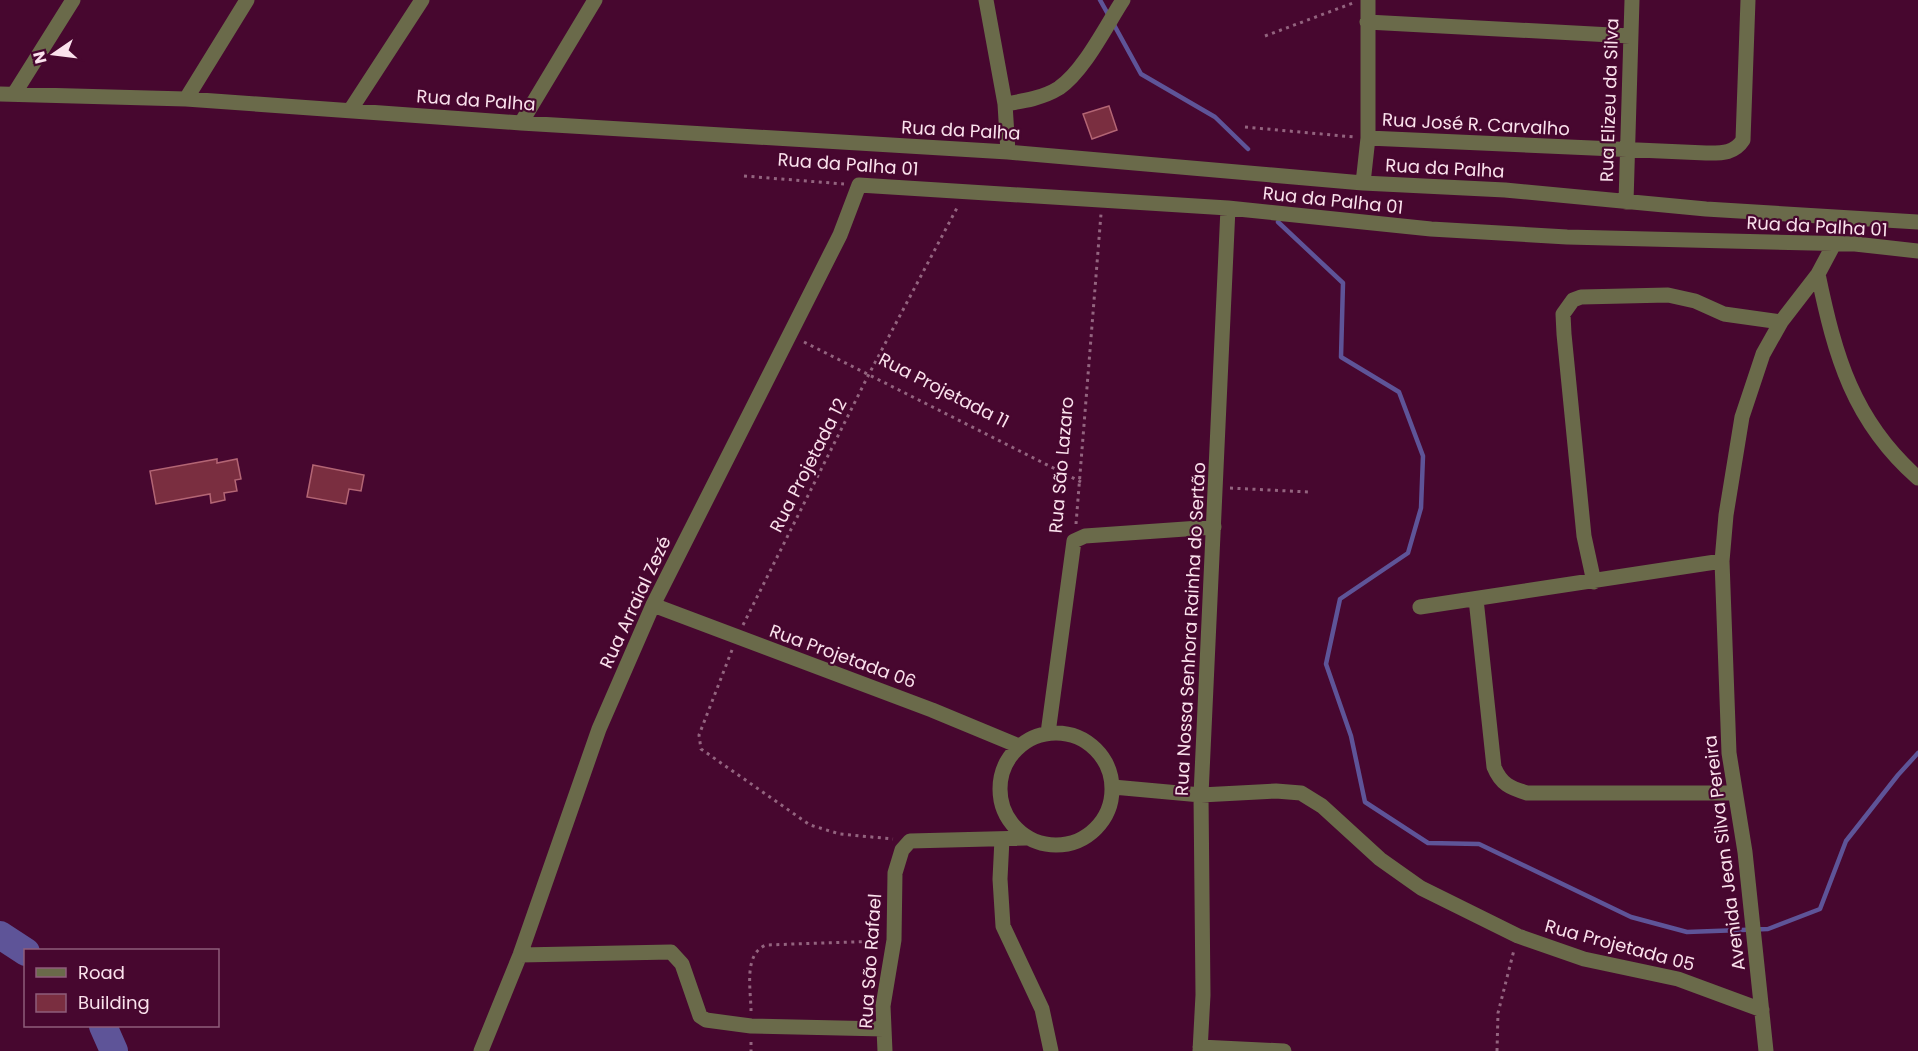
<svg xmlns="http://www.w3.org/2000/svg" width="1918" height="1051" font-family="Poppins,sans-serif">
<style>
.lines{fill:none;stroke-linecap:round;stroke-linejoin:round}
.stream{stroke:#5e5498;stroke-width:4.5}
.river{stroke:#5e5498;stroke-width:28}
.building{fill:#7a2e40;stroke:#b36574;stroke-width:1.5}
.path{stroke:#93647f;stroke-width:3;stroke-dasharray:3 4.5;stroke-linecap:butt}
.minor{stroke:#6a6a4a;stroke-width:15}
.labels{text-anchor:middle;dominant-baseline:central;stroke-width:4.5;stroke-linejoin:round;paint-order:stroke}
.street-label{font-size:18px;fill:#fae1ec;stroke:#47072f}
</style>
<rect width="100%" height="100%" fill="#47072f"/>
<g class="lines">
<path class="stream" d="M1100 0 1109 16
M1113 23 1141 74 1215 117 1248 149
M1278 222 1343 283 1341 357 1399 392 1423 456 1421 508 1408 553 1340 599 1326 664 1351 736 1365 802 1428 843 1479 844 1631 917 1687 932 1768 929 1820 909 1846 841 1898 775 1918 753"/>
<path class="river" d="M0 935 26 952
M103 1026 114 1051"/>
</g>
<path class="building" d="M1109 106 1117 130 1092 139 1083 114Z
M217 459V463L237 459 241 479 235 480 237 491 224 493 225 500 211 503 210 494 156 504 150 471Z
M313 465 364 475 361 491 349 489 346 504 307 497Z"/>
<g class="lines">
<path class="path" d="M1265 36 1353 3
M1245 127 1354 137
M744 176 844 184
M804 342 1081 482
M1230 488 1309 492
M1076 524 1101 214
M743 625 869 374 958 206
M732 650 699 735 701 749 810 825 840 834 893 839
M751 1011C751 990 743 954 766 945L881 941
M751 1042V1051
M1497 1051 1498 1013 1514 950"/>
<path class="minor" d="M986 0 1005 104 1008 152
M1367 22 1630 36
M0 94 186 99 521 123 1008 152 1363 183 1505 190 1706 209 1918 222
M14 94 73 0
M186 99 247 0
M1005 104C1024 101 1043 98 1059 88 1084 71 1106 26 1123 0
M351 109 422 0
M521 123 595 0
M1368 138 1706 153C1721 153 1734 154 1743 140L1748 0
M1363 183 1368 138V0
M1626 202 1632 0
M1818 274C1835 356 1853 421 1918 478
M1594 582 1584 536 1564 334 1563 314 1573 300 1581 297 1668 295 1695 301 1724 314 1781 322
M1476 599 1494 767C1501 784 1510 788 1527 793H1735
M653 605 932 710 1019 746
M1420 607 1722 561
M1000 789a56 56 0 1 1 112 0a56 56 0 1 1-112 0Z
M1048 733 1074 541 1085 536 1214 527
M1113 787 1201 795 1276 791 1301 793 1322 806 1380 859 1421 888 1518 936 1584 959 1678 979 1762 1010
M1002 839 1000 879 1003 926 1042 1009 1051 1051
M520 955 671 952 682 964 700 1016 706 1020 751 1026 884 1029
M1200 1047 1284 1051
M481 1051 520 955 599 729 653 605 840 235 859 185 1228 208 1431 229 1567 237 1855 244 1918 251
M885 1051 883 1006 894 940 895 873 902 850 910 841 1026 838
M1200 1051 1203 995 1201 795 1228 208
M1766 1051 1745 852 1729 753 1722 561 1726 515 1742 417 1763 354 1781 322 1818 274 1834 244"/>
</g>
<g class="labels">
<g class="street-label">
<text transform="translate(476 100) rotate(4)">Rua da Palha</text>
<text transform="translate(1609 100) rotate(-88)">Rua Elizeu da Silva</text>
<text transform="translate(1476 124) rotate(3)">Rua José R. Carvalho</text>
<text transform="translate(961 130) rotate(3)">Rua da Palha</text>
<text transform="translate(848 164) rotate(4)">Rua da Palha 01</text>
<text transform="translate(1445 168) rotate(3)">Rua da Palha</text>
<text transform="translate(1333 200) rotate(6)">Rua da Palha 01</text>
<text transform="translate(1817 226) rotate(3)">Rua da Palha 01</text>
<text transform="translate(944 390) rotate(27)">Rua Projetada 11</text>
<text transform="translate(808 465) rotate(-63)">Rua Projetada 12</text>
<text transform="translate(1061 465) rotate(-85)">Rua São Lazaro</text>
<text transform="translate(635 602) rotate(-65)">Rua Arraial Zezé</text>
<text transform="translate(1190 629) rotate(-87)">Rua Nossa Senhora Rainha do Sertão</text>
<text transform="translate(843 656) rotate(20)">Rua Projetada 06</text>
<text transform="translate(1724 853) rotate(-97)">Avenida Jean Silva Pereira</text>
<text transform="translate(1620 945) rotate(15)">Rua Projetada 05</text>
<text transform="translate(870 961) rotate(-86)">Rua São Rafael</text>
</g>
</g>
<rect x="24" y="949" width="195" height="78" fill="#47072f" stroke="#8f5e7b" stroke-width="1.5"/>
<rect x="36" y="968" width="30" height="9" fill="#6a6a4a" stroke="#8f5e7b" stroke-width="1.5"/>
<text x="78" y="979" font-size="18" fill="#fae1ec">Road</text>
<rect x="36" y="994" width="30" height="18" fill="#7a2e40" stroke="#8f5e7b" stroke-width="1.5"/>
<text x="78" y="1009" font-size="18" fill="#fae1ec">Building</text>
<g transform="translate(54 54) rotate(256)" stroke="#47072f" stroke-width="4.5" paint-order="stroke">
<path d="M0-4.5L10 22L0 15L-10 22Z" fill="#fae1ec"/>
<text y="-9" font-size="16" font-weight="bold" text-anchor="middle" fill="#fae1ec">N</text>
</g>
</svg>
